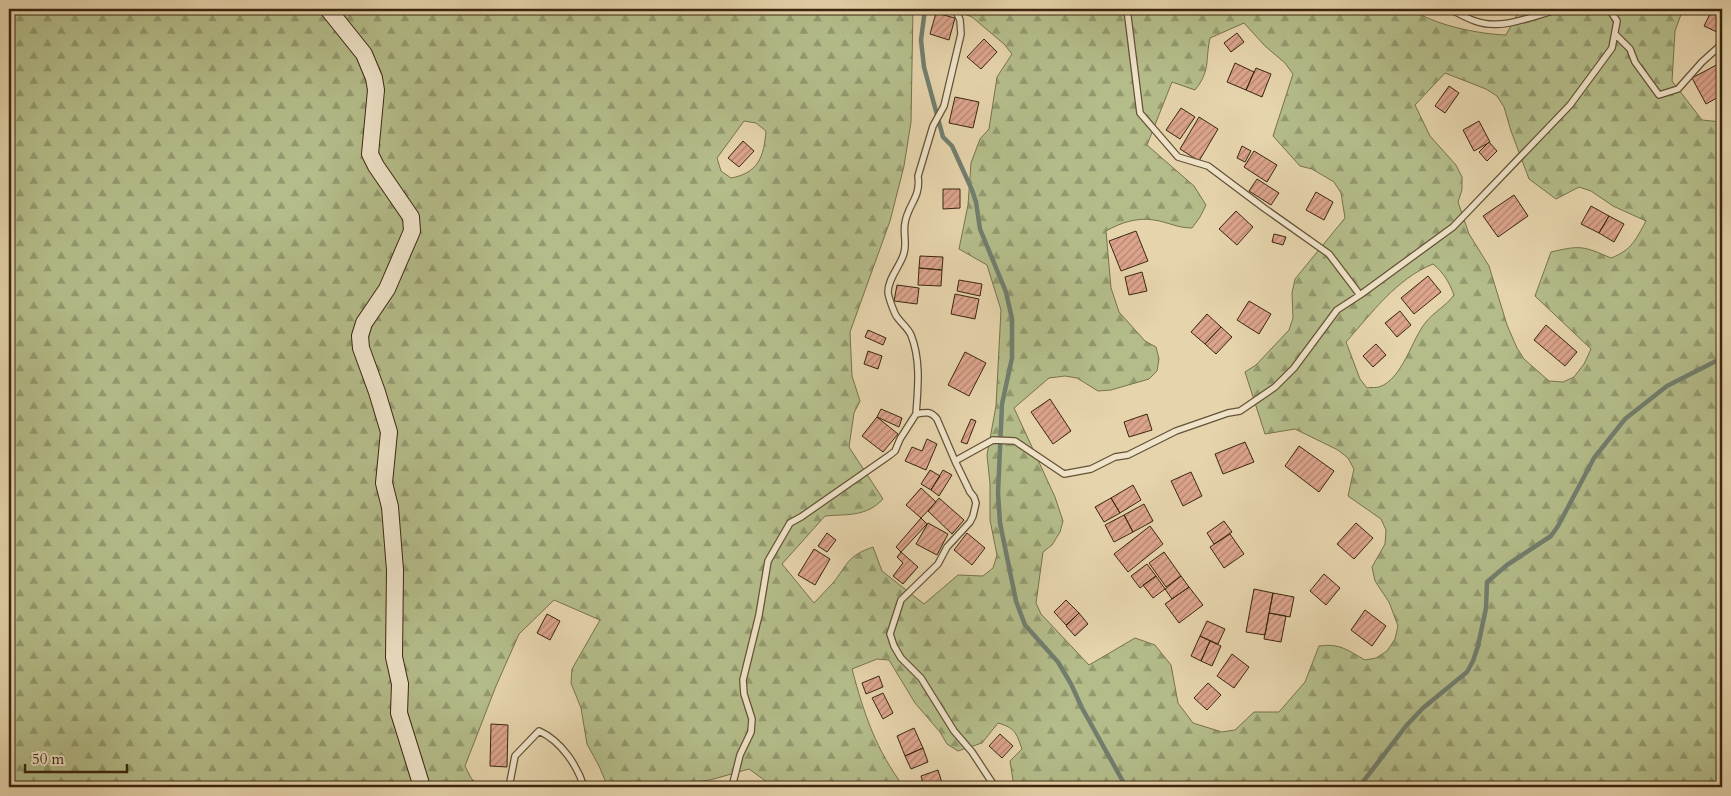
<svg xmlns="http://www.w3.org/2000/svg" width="1731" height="796" font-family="Cardo,serif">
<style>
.forest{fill:url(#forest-firs);stroke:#77724c;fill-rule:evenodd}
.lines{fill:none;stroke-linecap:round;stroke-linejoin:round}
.stream{stroke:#717e6e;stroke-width:4.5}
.building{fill:url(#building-hatch);stroke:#3a260f}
.lane-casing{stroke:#655236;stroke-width:8}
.secondary-casing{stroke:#3a260f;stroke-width:18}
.lane{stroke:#efe3c9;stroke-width:5.5}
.secondary{stroke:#efe3c9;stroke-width:16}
</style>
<defs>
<pattern id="forest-firs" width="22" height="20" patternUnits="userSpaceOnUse" patternTransform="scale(1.25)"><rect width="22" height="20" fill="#b4bd8a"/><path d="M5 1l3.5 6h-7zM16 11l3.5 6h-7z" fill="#93996f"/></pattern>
<pattern id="building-hatch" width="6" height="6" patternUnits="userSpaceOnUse" patternTransform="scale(1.25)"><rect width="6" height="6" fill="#dca48c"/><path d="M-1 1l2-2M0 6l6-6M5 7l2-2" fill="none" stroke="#b38571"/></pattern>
</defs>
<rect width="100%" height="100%" fill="#e6d4ac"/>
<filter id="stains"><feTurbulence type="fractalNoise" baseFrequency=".004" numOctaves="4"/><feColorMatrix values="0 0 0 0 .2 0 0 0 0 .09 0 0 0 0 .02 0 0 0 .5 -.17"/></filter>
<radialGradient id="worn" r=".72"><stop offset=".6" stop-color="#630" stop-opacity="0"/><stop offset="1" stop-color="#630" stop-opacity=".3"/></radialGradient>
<path class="forest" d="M9 9H913L911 122 904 166 890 221 850 332 852 376 860 401 854 413 849 447 883 499C866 517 848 514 825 516L782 564 814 603C820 596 827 590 833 583 848 564 847 556 873 547L882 571 924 604 958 575 983 576 993 568 997 555 990 520V484L987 455 996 406 1001 310 987 265 959 249 968 205 971 163 980 139 989 129 997 77 1012 54 1004 44 972 17 952 9H1411C1434 25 1478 34 1506 35L1520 9H1683L1675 31 1672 81 1702 120 1722 122V787H1014L1010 761 1022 749C1016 732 1015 728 998 723L982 743 958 751 947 744 940 732 915 703 889 660 877 659 852 669C864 714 876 750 904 787H774L749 769 710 780 675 784 673 787H608L599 766 587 744 581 708 571 683 572 669 600 620 554 600 519 634 496 686 465 766 471 778 480 787H9ZM1244 23 1265 46 1285 63 1293 74 1273 136 1300 166 1312 169 1334 182 1341 193 1345 218 1295 279 1292 293 1293 318 1289 330 1256 365 1245 372 1265 434 1295 429 1338 450 1348 458 1354 469 1348 496 1381 519 1386 530 1385 544 1372 567 1375 581 1389 602 1398 626 1395 639 1387 651 1376 658 1365 660C1347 650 1340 643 1319 646L1305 682 1279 712H1254L1235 730 1222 732 1193 723 1178 703 1171 665 1155 645 1135 638 1089 665 1041 614 1036 603 1043 552 1052 545 1060 532 1063 521 1055 497 1014 408 1049 378 1065 376 1077 378 1098 391 1111 390 1149 379 1157 371 1159 359 1156 347 1145 341 1119 312 1111 288 1106 231C1120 223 1137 217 1154 220 1168 222 1177 228 1192 228L1200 217 1206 205 1194 186 1147 145 1172 82 1195 90C1211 70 1205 61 1210 38ZM1445 73 1486 89 1497 96 1504 107 1511 131 1529 179 1556 199 1579 187 1591 191 1613 206 1646 221C1636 239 1632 250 1611 258 1583 246 1581 245 1551 252L1535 296 1591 349 1584 364 1574 377 1563 382 1549 381 1524 359 1517 348 1507 325 1489 266 1469 234 1458 202 1462 190V177L1456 165 1430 136 1415 105ZM744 121 756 123 766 131C764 157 758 173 731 178L721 171 717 158ZM1433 264C1444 273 1449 282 1454 295 1446 306 1435 311 1426 322 1412 338 1403 379 1379 387 1376 388 1371 387 1367 388L1360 379 1346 342C1372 313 1396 279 1433 264Z"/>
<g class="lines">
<path class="stream" d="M925 9 921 40 924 67 943 137 952 146 972 190 976 202 980 229 1006 292 1012 319V358L1002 404 998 493 1000 523 1016 601 1025 625 1058 662 1071 684 1082 708 1126 787
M1359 787 1406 726 1423 708 1467 672 1473 661 1478 646 1486 608 1487 582 1507 565 1551 536 1558 526 1594 458 1625 419 1667 386 1722 358"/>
</g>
<path class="building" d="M1711 12 1722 18V21L1717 32 1704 26Z
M936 13 955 18 949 40 930 34Z
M1237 33 1244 42 1231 52 1224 43Z
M984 39 997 52 981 69 967 57Z
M1722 62V95L1706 104 1692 78Z
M1235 63 1254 72 1246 90 1227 82Z
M1256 68 1271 74 1262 97 1246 90Z
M1449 86 1459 93 1445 113 1435 106Z
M955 97 979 102 973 128 949 123Z
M1181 108 1195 117 1180 139 1166 130Z
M1199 117 1218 129 1199 161 1180 149Z
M1479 121 1490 142 1474 151 1463 130Z
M743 141 754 151 739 167 728 158Z
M1489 142 1497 151 1487 161 1479 152Z
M1242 146 1251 151 1245 162 1237 158Z
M1254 151 1277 165 1267 182 1244 167Z
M1257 179 1279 193 1271 205 1249 191Z
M943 189H960V208L943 209Z
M1316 192 1333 202 1324 220 1306 210Z
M1514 195 1528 216 1498 237 1483 216Z
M1591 206 1609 216 1599 233 1581 224Z
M1236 211 1253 227 1237 245 1219 229Z
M1609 216 1624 224 1614 242 1599 233Z
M1136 231 1148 261 1121 271 1109 241Z
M1274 234 1286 237 1283 245 1272 242Z
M920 256 943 257 942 270 919 268Z
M919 268 942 270 941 286 918 285Z
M1142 272 1147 291 1129 295 1125 277Z
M1428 276 1441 292 1414 314 1401 298Z
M959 280 982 284 980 296 957 291Z
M897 285 919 288 917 304 894 301Z
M955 294 979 299 975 319 951 314Z
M1249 301 1271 314 1259 334 1237 320Z
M1400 311 1411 325 1397 337 1385 323Z
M1207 314 1221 327 1205 344 1191 332Z
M1546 325 1577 352 1565 366 1534 340Z
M1221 327 1232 337 1216 354 1205 344Z
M868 330 886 338 883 345 865 337Z
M1376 344 1386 355 1373 367 1363 356Z
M868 351 882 356 878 369 864 364Z
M965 352 986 363 969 396 948 385Z
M1050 399 1071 431 1053 444 1031 412Z
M881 409 902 418 899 427 877 417Z
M1147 414 1152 430 1129 437 1124 422Z
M877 417 898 434 883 452 862 436Z
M971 419 976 421 967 444 961 442Z
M927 439 937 444 926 470 905 461 912 447 922 451Z
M1245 442 1254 462 1223 474 1215 454Z
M1299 446 1334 471 1319 492 1285 466Z
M930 470 940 476 931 490 921 484Z
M943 470 952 475 939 496 931 490Z
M1191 472 1202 496 1183 506 1171 481Z
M1133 485 1141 500 1120 513 1111 498Z
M921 488 936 502 921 518 906 505Z
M939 498 964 520 952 534 928 511Z
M1111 498 1120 513 1104 522 1095 507Z
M1144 504 1153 521 1133 532 1124 515Z
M1124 515 1133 532 1114 542 1105 525Z
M921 518 927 524 901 552 896 547Z
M1224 521 1232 532 1214 544 1207 533Z
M928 523 948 534 937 555 916 544Z
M1356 523 1373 538 1354 559 1337 544Z
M1150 526 1163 544 1128 572 1114 554Z
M827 533 836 540 827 552 818 546Z
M967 533 985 548 972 565 954 550Z
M1230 534 1244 554 1224 568 1210 547Z
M814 549 830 559 815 585 798 575Z
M901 552 918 567 903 584 893 576 903 563 897 557Z
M1164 552 1181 576 1166 587 1149 563Z
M1147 564 1156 576 1140 588 1131 576Z
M1324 574 1340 588 1326 605 1310 591Z
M1156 576 1165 589 1153 598 1143 585Z
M1181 576 1189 587 1172 599 1165 589Z
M1189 587 1203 605 1179 623 1165 604Z
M1254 589 1273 593 1265 635 1246 632Z
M1273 593 1294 597 1290 617 1269 613Z
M1066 600 1079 613 1066 625 1054 612Z
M1365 610 1386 626 1372 646 1351 630Z
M1079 613 1088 624 1075 636 1066 626Z
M1269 613 1286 616 1281 642 1264 639Z
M547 614 560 621 550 640 537 633Z
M1207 621 1225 629 1218 644 1200 636Z
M1200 636 1210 641 1201 661 1191 656Z
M1210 641 1221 646 1212 666 1201 661Z
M1232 654 1249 667 1234 688 1217 676Z
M879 676 883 687 866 694 862 683Z
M1208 683 1221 695 1207 710 1194 698Z
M883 693 893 713 883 719 872 698Z
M491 724 508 725 507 767 490 766Z
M914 728 923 748 905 756 897 736Z
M1000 734 1013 746 1002 758 989 746Z
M923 748 928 762 911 769 905 756Z
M938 770 943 786 924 787 921 776Z"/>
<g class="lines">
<g class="lane-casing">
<path id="lane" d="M1127 9 1140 113 1178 157 1208 166 1264 208 1329 254 1360 295
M1450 9C1458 13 1466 18 1475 21 1501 31 1533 16 1559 9
M1615 34 1630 49 1635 62 1659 95 1678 89 1702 62 1722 44
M916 414C918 388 921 360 911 335 908 328 901 323 897 317 894 313 888 296 888 292 888 278 901 265 904 253 907 243 903 233 905 223 908 204 921 198 918 176L933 126 944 106 961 34 960 20 955 9
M955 461 993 440 1015 441 1064 474 1091 469 1115 457 1128 455 1176 431 1228 413 1240 411 1275 387 1294 368 1337 310 1360 295 1453 227 1570 105 1612 48 1617 21 1609 9
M509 787 515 756 539 731C561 741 577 765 584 787
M732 787 740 755 751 732 752 719 744 694 743 680 759 615 768 561 790 523 801 517 890 455 895 451 900 439 916 414C926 412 931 411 937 419L955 461 970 492 974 497 976 503 973 516 970 522 947 547 938 564 901 600 890 634 894 646 901 658 921 678 954 731 972 752 995 787"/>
</g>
<g class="secondary-casing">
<path id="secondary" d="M328 9 364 54 374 78 376 90 370 154 376 166 411 217 412 231 387 289 364 323 360 336 361 348 377 392 389 432 384 483 390 507 395 570 394 657 400 684 399 713 422 787"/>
</g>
<use href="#lane" class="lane"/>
<use href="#secondary" class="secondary"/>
</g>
<rect width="1731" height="796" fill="none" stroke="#e6d4ac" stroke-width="30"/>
<rect x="10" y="10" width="1711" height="776" fill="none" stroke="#3a260f" stroke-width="2.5"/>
<rect x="15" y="15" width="1701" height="766" fill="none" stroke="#3a260f"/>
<path d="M25 764v8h102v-8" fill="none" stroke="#3a260f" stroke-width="2.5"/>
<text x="32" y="764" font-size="15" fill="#3a260f" stroke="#efe3c9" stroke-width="4" paint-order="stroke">50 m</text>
<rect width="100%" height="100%" filter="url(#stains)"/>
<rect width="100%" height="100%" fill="url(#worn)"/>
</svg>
